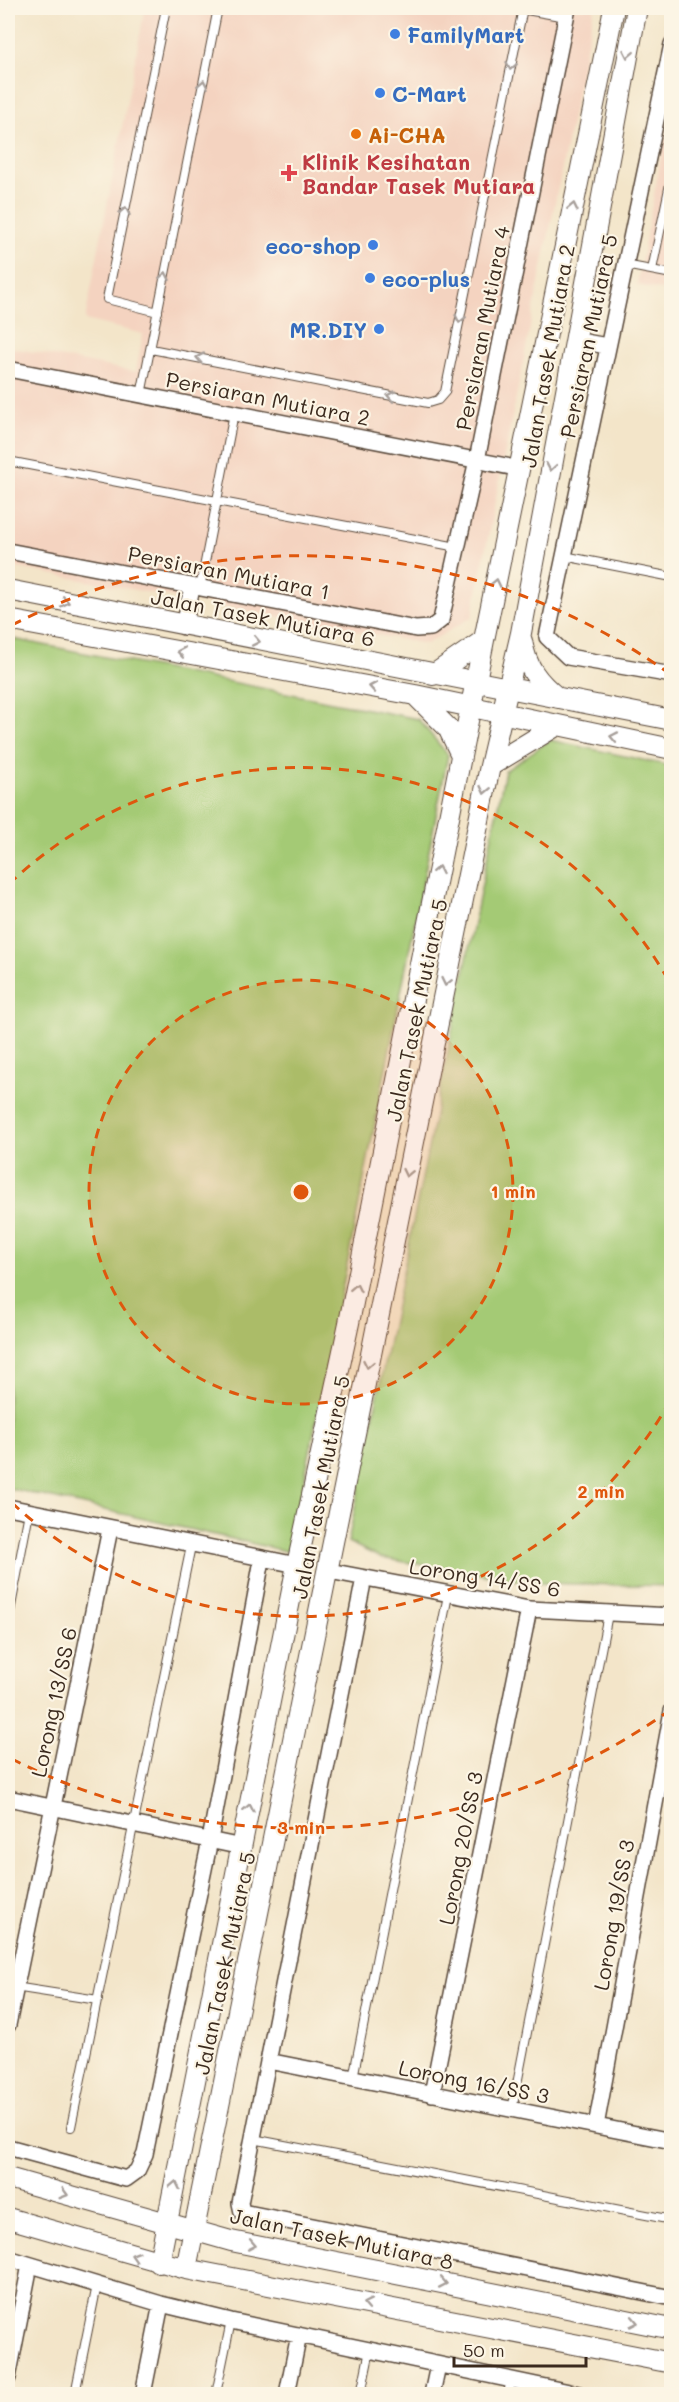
<svg xmlns="http://www.w3.org/2000/svg" width="679" height="2402" font-family="Mali,sans-serif">
<style>
.built{fill:#f4d3c0}
.green{fill:#a4ca75;stroke:#707a4a;stroke-width:1.5}
.lines{fill:none;stroke-linecap:round;stroke-linejoin:round}
.service-casing{stroke:#574638;stroke-width:10}
.minor-casing{stroke:#574638;stroke-width:18}
.tertiary-casing{stroke:#574638;stroke-width:22}
.service{stroke:#fff;stroke-width:8}
.minor{stroke:#fff;stroke-width:15}
.tertiary{stroke:#fff;stroke-width:20}
.oneway{stroke:#a79f9a}
.ring{fill:none;stroke:#df570d;stroke-width:3;stroke-dasharray:10 8}
.shop-dot{fill:#3f7fe0;stroke:#fcf5e5;stroke-width:2}
.food-dot{fill:#e8710a;stroke:#fcf5e5;stroke-width:2}
.health-dot{fill:#e0444e;stroke:#fcf5e5;stroke-width:2}
.labels{text-anchor:middle;dominant-baseline:central;stroke-width:4.5;stroke-linejoin:round;paint-order:stroke}
.shop-label{font-size:21px;font-weight:bold;fill:#366cbe;stroke:#fcf5e5;text-anchor:start}
.food-label{font-size:21px;font-weight:bold;fill:#c56008;stroke:#fcf5e5;text-anchor:start}
.health-label{font-size:21px;font-weight:bold;fill:#be3a42;stroke:#fcf5e5;text-anchor:start}
.street-label{font-size:21px;fill:#3b2a1e;stroke:#fcf5e5}
.centre{fill:#df570d;stroke:#fcf5e5;stroke-width:3}
.ring-label{font-size:18px;text-anchor:middle;font-weight:bold;fill:#df570d;stroke:#fcf5e5;stroke-width:4.5;stroke-linejoin:round;paint-order:stroke}
</style>
<rect width="100%" height="100%" fill="#fcf5e5"/>
<filter id="ink" filterUnits="userSpaceOnUse"><feTurbulence type="fractalNoise" baseFrequency=".0167" numOctaves="2"/><feDisplacementMap in="SourceGraphic" scale="12" xChannelSelector="R" yChannelSelector="G"/><feConvolveMatrix kernelMatrix="1 2 1 2 8 2 1 2 1" color-interpolation-filters="sRGB"/></filter>
<filter id="wash" filterUnits="userSpaceOnUse"><feTurbulence type="fractalNoise" baseFrequency=".008" numOctaves="4" result="noise"/><feDisplacementMap in="SourceGraphic" scale="24" xChannelSelector="R" yChannelSelector="G"/><feGaussianBlur stdDeviation="1.35" result="paint"/><feColorMatrix in="noise" values="0 0 0 0 0 0 0 0 0 0 0 0 0 0 0 0 0 1.4 0 .05"/><feComposite in="paint" operator="in"/></filter>
<g filter="url(#wash)">
<rect width="100%" height="100%" fill="#f3e5c9"/>
<path class="built" d="M145 8H594L472 617 426 644 8 566V347L136 372 143 334 85 320Z
M671 104V292L637 285Z"/>
<path class="green" d="M8 638 418 719 448 755 290 1552 8 1488Z
M550 740 671 766V1586L534 1583 381 1558 348 1542 505 771Z"/>
</g>
<g filter="url(#ink)">
<g class="lines">
<g class="service-casing">
<path id="service" d="M515 8 566 17
M625 265 672 274
M652 270 672 174
M158 312 107 299 166 8
M151 349 428 403 438 400 445 392 523 8
M141 395 218 8
M8 461 457 547
M564 556 672 577
M200 588 234 413
M8 1622 29 1512
M8 1986 98 2000
M353 2078 448 1595
M512 2110 608 1614
M71 2127 191 1546
M253 2139 672 2220
M75 2394 97 2285
M216 2394 231 2321
M361 2394 370 2350
M508 2394 511 2379"/>
</g>
<g class="minor-casing">
<path id="minor" d="M672 44 547 637 568 657 672 675
M574 340 607 346
M8 369 521 469
M8 551 416 629 431 628 441 620 477 460 568 8
M184 627 192 587
M8 1507 297 1565
M329 1571 529 1609 672 1616
M364 1578 240 2203 242 2212 672 2298
M8 1798 242 1847
M8 2025 110 1529
M268 2061 672 2141
M432 2094 529 1609
M596 2126 672 1711
M8 2147 126 2179 137 2171 145 2154 210 1840 262 1560
M8 2258 161 2304 231 2321 579 2394
M8 2378 30 2265
M143 2394 161 2304
M287 2394 299 2335
M432 2394 438 2365"/>
</g>
<g class="tertiary-casing">
<path id="tertiary" d="M8 590 672 720
M8 620 415 695 672 749
M522 641C526 667 538 682 558 698
M433 675 484 640
M416 696 448 728 461 755
M490 766 556 726
M8 2178 231 2241 672 2329
M8 2218 186 2269 672 2363
M159 2263 297 1565 349 1323 484 640 614 8
M186 2269 490 766 521 633 637 8"/>
</g>
<use href="#service" class="service"/>
<use href="#minor" class="minor"/>
<use href="#tertiary" class="tertiary"/>
</g>
<defs><path id="oneway-chevron" d="M-2-3.5L2.5 0L-2 3.5" fill="none" stroke-width="1.6" stroke-linecap="round" stroke-linejoin="round" transform="scale(1.5)"/></defs>
<g class="oneway">
<use href="#oneway-chevron" transform="translate(628 54) rotate(101)"/>
<use href="#oneway-chevron" transform="translate(511 66) rotate(102)"/>
<use href="#oneway-chevron" transform="translate(203 84) rotate(-79)"/>
<use href="#oneway-chevron" transform="translate(573 207) rotate(-78)"/>
<use href="#oneway-chevron" transform="translate(125 211) rotate(-79)"/>
<use href="#oneway-chevron" transform="translate(165 276) rotate(-79)"/>
<use href="#oneway-chevron" transform="translate(460 319) rotate(102)"/>
<use href="#oneway-chevron" transform="translate(200 358) rotate(-169)"/>
<use href="#oneway-chevron" transform="translate(391 396) rotate(-169)"/>
<use href="#oneway-chevron" transform="translate(551 467) rotate(100)"/>
<use href="#oneway-chevron" transform="translate(496 583) rotate(-78)"/>
<use href="#oneway-chevron" transform="translate(65 602) rotate(12)"/>
<use href="#oneway-chevron" transform="translate(256 641) rotate(11)"/>
<use href="#oneway-chevron" transform="translate(181 652) rotate(-170)"/>
<use href="#oneway-chevron" transform="translate(373 687) rotate(-170)"/>
<use href="#oneway-chevron" transform="translate(614 737) rotate(-169)"/>
<use href="#oneway-chevron" transform="translate(485 790) rotate(102)"/>
<use href="#oneway-chevron" transform="translate(438 870) rotate(-79)"/>
<use href="#oneway-chevron" transform="translate(446 982) rotate(102)"/>
<use href="#oneway-chevron" transform="translate(407 1173) rotate(102)"/>
<use href="#oneway-chevron" transform="translate(356 1288) rotate(-79)"/>
<use href="#oneway-chevron" transform="translate(368 1364) rotate(101)"/>
<use href="#oneway-chevron" transform="translate(249 1808) rotate(-79)"/>
<use href="#oneway-chevron" transform="translate(175 2185) rotate(-79)"/>
<use href="#oneway-chevron" transform="translate(64 2194) rotate(16)"/>
<use href="#oneway-chevron" transform="translate(252 2245) rotate(11)"/>
<use href="#oneway-chevron" transform="translate(135 2256) rotate(-163)"/>
<use href="#oneway-chevron" transform="translate(443 2283) rotate(11)"/>
<use href="#oneway-chevron" transform="translate(367 2304) rotate(-169)"/>
<use href="#oneway-chevron" transform="translate(634 2322) rotate(11)"/>
</g>
</g>
<circle cx="301" cy="1192" r="212" fill="#df570d" fill-opacity=".12"/>
<g class="ring">
<circle cx="301" cy="1192" r="212"/>
<path d="M670 1401A424 424 0 0 1 9 1500M9 884A424 424 0 0 1 670 983"/>
<path d="M670 1710A636 636 0 0 1 12 1759M12 625A636 636 0 0 1 670 674"/>
</g>
<g class="shop-dot">
<circle cx="395" cy="34" r="6"/>
<circle cx="380" cy="93" r="6"/>
<circle cx="373" cy="245" r="6"/>
<circle cx="370" cy="278" r="6"/>
<circle cx="379" cy="329" r="6"/>
</g>
<circle class="food-dot" cx="356" cy="134" r="6"/>
<path class="health-dot" d="M286 164h6v6h6v6h-6v6h-6v-6h-6v-6h6z"/>
<g class="labels">
<g class="shop-label">
<text x="407" y="34">FamilyMart</text>
<text x="392" y="93">C-Mart</text>
<text x="361" y="245" text-anchor="end">eco-shop</text>
<text x="382" y="278">eco-plus</text>
<text x="367" y="329" text-anchor="end">MR.DIY</text>
</g>
<g class="food-label">
<text x="368" y="134">Ai-CHA</text>
</g>
<g class="health-label">
<text x="302" y="161">Klinik Kesihatan<tspan x="302" dy="24">Bandar Tasek Mutiara</tspan></text>
</g>
<g class="street-label">
<text transform="translate(482 328) rotate(-79)">Persiaran Mutiara 4</text>
<text transform="translate(588 336) rotate(-78)">Persiaran Mutiara 5</text>
<text transform="translate(547 356) rotate(-80)">Jalan Tasek Mutiara 2</text>
<text transform="translate(268 398) rotate(11)">Persiaran Mutiara 2</text>
<text transform="translate(229 572) rotate(11)">Persiaran Mutiara 1</text>
<text transform="translate(263 617) rotate(11)">Jalan Tasek Mutiara 6</text>
<text transform="translate(416 1010) rotate(-78)">Jalan Tasek Mutiara 5</text>
<text transform="translate(320 1487) rotate(-79)">Jalan Tasek Mutiara 5</text>
<text transform="translate(485 1577) rotate(9)">Lorong 14/SS 6</text>
<text transform="translate(53 1702) rotate(-78)">Lorong 13/SS 6</text>
<text transform="translate(460 1848) rotate(-79)">Lorong 20/SS 3</text>
<text transform="translate(613 1915) rotate(-80)">Lorong 19/SS 3</text>
<text transform="translate(224 1963) rotate(-78)">Jalan Tasek Mutiara 5</text>
<text transform="translate(474 2081) rotate(11)">Lorong 16/SS 3</text>
<text transform="translate(342 2238) rotate(12)">Jalan Tasek Mutiara 8</text>
</g>
</g>
<circle cx="301" cy="1192" r="9" class="centre"/>
<g class="ring-label">
<text x="513" y="1198">1 min</text>
<text x="601" y="1498">2 min</text>
<text x="301" y="1834">3 min</text>
</g>
<rect width="679" height="2402" fill="none" stroke="#fcf5e5" stroke-width="30"/>
<path d="M454 2357v9h132v-9" fill="none" stroke="#3b2a1e" stroke-width="3"/>
<text x="463" y="2357" font-size="18" fill="#3b2a1e" stroke="#fcf5e5" stroke-width="4.5" paint-order="stroke">50 m</text>
</svg>
